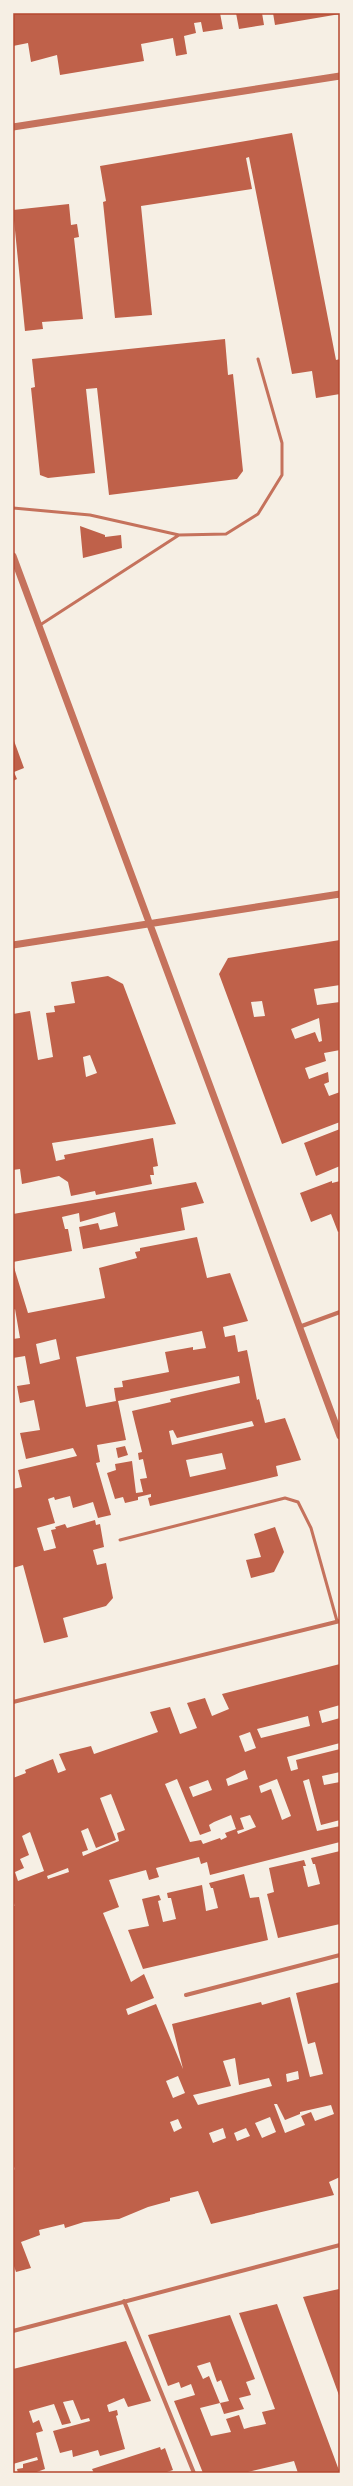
<svg xmlns="http://www.w3.org/2000/svg" width="353" height="2486" font-family="Overpass,sans-serif">
<style>
.building{fill:#bf614a;fill-rule:evenodd}
.lines{fill:none;stroke-linecap:round;stroke-linejoin:round}
.service{stroke:#c5725c;stroke-width:3}
.minor{stroke:#c5725c;stroke-width:4}
.tertiary{stroke:#c5725c;stroke-width:7}
.neatline{fill:none;stroke:#b5482f;stroke-width:1.5}
</style>
<rect width="100%" height="100%" fill="#f6efe4"/>
<path class="building" d="M13 13H220L223 29 203 32 201 22 194 23 196 33 184 36 187 54 176 56 173 38 141 44 144 61 60 75 57 55 31 62 28 43 13 46Z
M236 13H262L264 25 239 29Z
M273 13H340V14L275 25Z
M292 133 336 360 340 359V394L316 398 312 371 292 374 249 157 246 158 252 189 141 206 152 315 115 318 103 202 106 201 100 166Z
M69 204 71 225 77 224 79 237 74 238 83 319 42 322 43 329 25 331 13 210Z
M225 339 228 375 233 374 243 471 237 479 109 495 97 388 86 389 95 473 48 478 40 475 31 388 35 387 32 359Z
M80 526 105 535V537L121 535 122 548 83 558Z
M13 738 24 768 14 772 17 779 13 781Z
M340 940V985L314 989 317 1005 340 1002V1050L324 1053 326 1061 305 1068 309 1079 328 1072 329 1082 324 1084 329 1096 340 1092V1122L282 1144 219 974 228 958ZM262 1001 265 1016 254 1017 251 1002ZM319 1018 322 1041 319 1042 315 1032 295 1039 291 1029Z
M108 976 123 984 176 1124 52 1143 56 1161 65 1159 64 1155 153 1138 158 1166 153 1167 154 1175H150L152 1184 96 1195 95 1191 71 1196 68 1182 59 1176 22 1184 20 1169 13 1170V1014L30 1011 38 1060 53 1057 46 1013 55 1012 54 1006 75 1003 71 982ZM90 1055 97 1073 86 1077 83 1057Z
M340 1129V1166L316 1176 304 1143Z
M332 1181V1183L340 1181V1231L338 1232 331 1214 311 1222 300 1193Z
M196 1182 204 1203 181 1208 185 1230 83 1249 79 1227 98 1223 100 1230 118 1226 115 1212 80 1222 79 1213 62 1217 65 1229H68L72 1251 13 1262V1214Z
M197 1237 207 1278 230 1273 248 1321 223 1327 225 1337 235 1335 238 1352 247 1350 257 1400 259 1399 265 1423 285 1418 301 1460 276 1466 278 1476 150 1506 148 1498 151 1497V1494L138 1497V1500L125 1503 123 1497 115 1499 107 1473 116 1470 115 1464 132 1461 136 1493 143 1492 140 1479 147 1478 143 1459 139 1460 138 1453 142 1452 132 1411 171 1402 170 1399 240 1383 239 1376 118 1401 126 1440 97 1445 100 1462 96 1463 111 1515 98 1518 93 1502 73 1508 70 1496 55 1500 54 1497 48 1499 55 1523 37 1528 44 1551 56 1548 51 1530 56 1529 55 1527 65 1524 67 1528 95 1520 96 1525 100 1524 104 1547 93 1550 97 1565 106 1563 113 1598 106 1606 63 1618 68 1637 44 1643 23 1565 13 1568V1489L22 1487 18 1470 77 1456 73 1448 26 1459 20 1433 40 1430 34 1400 20 1403 17 1386 30 1384 25 1356 13 1358V1339L20 1338 15 1309 13 1310V1264L28 1313 105 1298 99 1268 137 1258 135 1252 140 1251V1248ZM202 1331 206 1348 193 1350V1347L165 1352 169 1372 122 1381 123 1387 114 1388 116 1401 86 1407 76 1357ZM56 1339 60 1359 40 1364 36 1344ZM252 1421 254 1426 172 1445 169 1431 173 1430 177 1438ZM222 1453 226 1469 190 1477 186 1460Z
M125 1446 128 1455 118 1458 116 1448Z
M275 1527 284 1552 274 1572 251 1578 246 1560 261 1557 254 1534Z
M340 1664V1705L319 1711 322 1723 340 1718V1743L287 1757 291 1771 298 1769 296 1760 340 1749V1772L322 1776 324 1785 340 1782V1820L321 1825 309 1779 303 1781 317 1831 340 1826V1842L210 1875 207 1862 201 1864 199 1857 156 1868 159 1877 149 1880 146 1870 109 1880 119 1907 103 1913 131 1982 144 1974 154 1998 126 2009 128 2015 156 2004 183 2069 172 2024 261 2002 262 2005 290 1997 310 2077 323 2074 315 2042 308 2044 296 1993 340 1982V2177L329 2182 334 2195 211 2224 198 2191 170 2198V2201L148 2207 119 2219 84 2222 65 2228 64 2224 39 2230 40 2235 21 2242 31 2268 16 2272 13 2263V2171L15 2169 13 2164V1906H15L13 1900V1778L26 1773 25 1770 53 1759 58 1773 66 1770 59 1754 91 1746 94 1754 158 1732 150 1712 170 1707 180 1734 197 1728 187 1703 205 1698 212 1716 229 1709 222 1694ZM308 1716 310 1726 261 1738 257 1729ZM250 1732 256 1748 245 1752 239 1736ZM245 1770 248 1779 228 1786 226 1779ZM177 1779 200 1835 211 1831 209 1825 214 1822 231 1815 236 1829 225 1833 227 1837 221 1840 220 1838 203 1844 201 1840 190 1842 165 1784ZM277 1779 291 1816 282 1820 271 1789 261 1793 259 1786ZM208 1780 212 1790 193 1797 189 1787ZM111 1794 125 1830 117 1833 119 1841 83 1856 82 1852 88 1850 81 1831 88 1828 96 1848 116 1840 100 1798ZM250 1815 256 1827 238 1834 237 1831 244 1829 240 1818ZM30 1832 44 1871 18 1881 15 1872 24 1868 20 1859 29 1855 22 1836ZM68 1868 69 1872 48 1879 47 1876ZM235 2058 239 2085 269 2078 272 2086 198 2105 193 2095 231 2086 223 2061ZM298 2071 299 2079 287 2082 286 2074ZM178 2076 185 2093 173 2098 166 2081ZM274 2104H277L285 2120 300 2114V2112L331 2105 334 2114 315 2121 311 2112 301 2116 305 2125 285 2133ZM270 2117 276 2132 262 2138 255 2123ZM178 2119 182 2128 174 2132 170 2122ZM223 2128 226 2138 213 2143 209 2133ZM246 2128 250 2136 237 2141 234 2133Z
M340 1851V1924L278 1938 267 1894 274 1892 269 1868 304 1860 306 1866H303L308 1887 320 1884 315 1864H313L311 1858Z
M244 1874 250 1898 259 1897 268 1940 143 1969 128 1930 149 1926 142 1899 159 1895 161 1900 158 1901 163 1922 176 1919 171 1898H168L167 1893 202 1885 206 1911 218 1908 213 1888H211L209 1883Z
M339 2289 340 2290V2398L303 2297Z
M277 2304 340 2473H298L294 2461 244 2473H203L174 2401 195 2395 191 2384 181 2388 179 2382 168 2386 148 2335 230 2315 255 2379 246 2382 251 2395 239 2398 244 2409 224 2414 220 2403 200 2408 211 2436 231 2432 226 2419 239 2415 244 2429 251 2427 266 2424 262 2412 275 2409 239 2313ZM210 2362 217 2382 221 2380 229 2401 220 2403 209 2376 203 2379 197 2366Z
M126 2341 151 2401 128 2407 124 2398 107 2405 109 2412 117 2410 118 2415 116 2416 125 2449 100 2456 98 2450 73 2457 72 2450 60 2453 53 2431 90 2421 89 2418 81 2420 73 2400 63 2402 71 2423 62 2425 54 2404 29 2411 33 2423 39 2420 43 2431 36 2433 45 2469 34 2473H18L17 2469 23 2468V2464L38 2460 37 2457 13 2464V2369Z
M160 2447 161 2450 165 2448 173 2470 164 2473H94L92 2469Z"/>
<g class="lines">
<path class="service" d="M13 508 90 515 179 535 226 534 258 514 282 475V443L258 359
M40 625 179 535
M120 1540 285 1498 298 1502 311 1528 337 1621"/>
<path class="minor" d="M299 1327 340 1312
M13 1702 340 1621
M186 1995 340 1955
M124 2301 194 2473
M13 2331 340 2245"/>
<path class="tertiary" d="M13 127 340 76
M13 556 340 1436
M13 945 340 894"/>
</g>
<rect width="353" height="2486" fill="none" stroke="#f6efe4" stroke-width="28"/>
<rect x="14" y="14" width="325" height="2458" class="neatline"/>
</svg>
